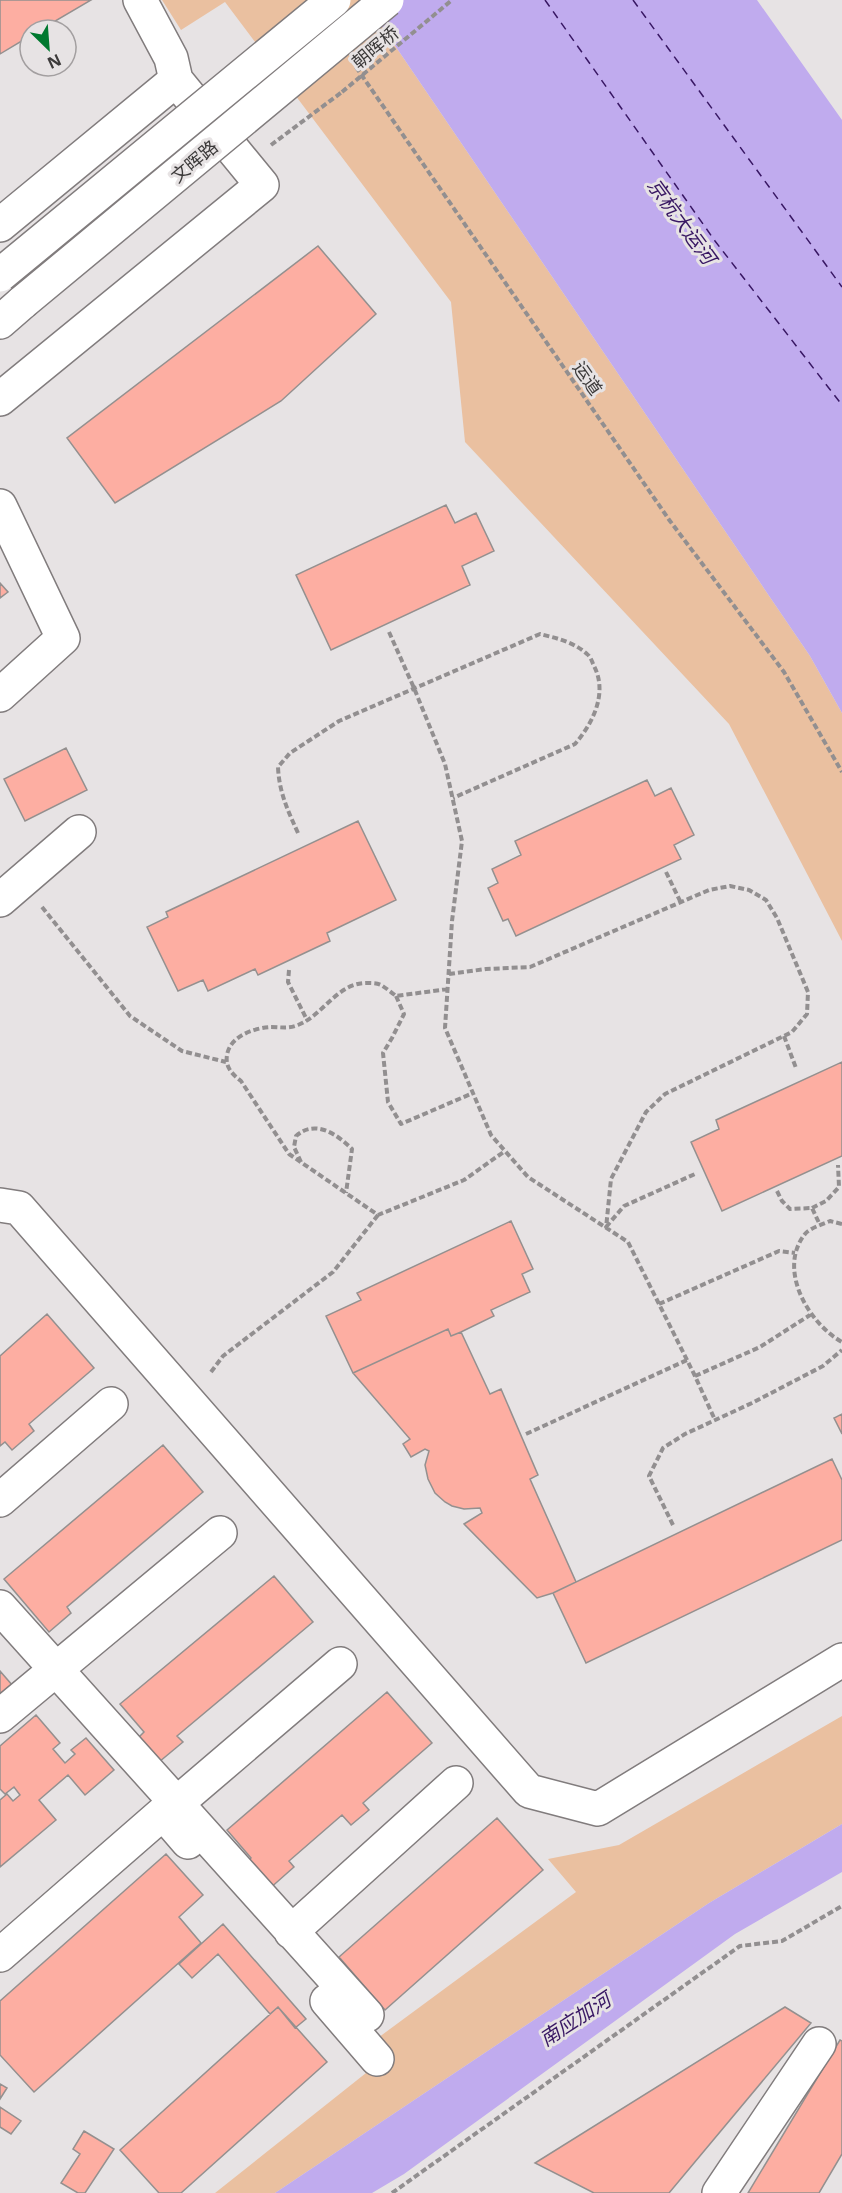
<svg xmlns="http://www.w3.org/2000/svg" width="842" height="2193" font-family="'Noto Sans','Noto Sans SC',sans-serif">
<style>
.green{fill:#eac0a0}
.water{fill:#c0abee}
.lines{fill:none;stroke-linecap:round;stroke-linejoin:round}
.ferry{stroke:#381763;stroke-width:1.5;stroke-dasharray:8 6;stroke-linecap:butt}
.building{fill:#fdaea2;stroke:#94908f;stroke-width:1.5}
.minor-casing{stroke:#817c7d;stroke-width:36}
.major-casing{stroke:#817c7d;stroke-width:36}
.path{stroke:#928f90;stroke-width:4;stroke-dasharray:6 3;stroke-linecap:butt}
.minor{stroke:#fff;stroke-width:33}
.major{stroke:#fff;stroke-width:33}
.major-bridge-casing{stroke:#817c7d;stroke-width:36;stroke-linecap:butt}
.path-bridge{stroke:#928f90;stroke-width:4;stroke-dasharray:6 3;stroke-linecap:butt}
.major-bridge{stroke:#fff;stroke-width:33}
.labels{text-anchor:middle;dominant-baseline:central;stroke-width:6;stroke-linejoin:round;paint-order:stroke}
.street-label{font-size:18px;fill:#3c3a3a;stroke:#e7e3e4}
.water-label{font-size:20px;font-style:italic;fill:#381763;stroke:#e7e3e4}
</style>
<rect width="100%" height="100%" fill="#e7e3e4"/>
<path class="green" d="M162 0H364L810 656 842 713V941L729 724 465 442 451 302 225 2 181 30Z
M842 1716V1824L709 1903 275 2193H215L366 2073 352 2057 576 1892 548 1859 619 1845Z"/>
<path class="water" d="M364 0H757L842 120V713L810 656Z
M842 1824V1872L735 1934 404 2174 372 2193H275L709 1903Z"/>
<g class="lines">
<path class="ferry" d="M545 0 715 241 842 405
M633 0 842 287"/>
</g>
<path class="building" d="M0 0H91L40 30H30V36L0 54Z
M318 246 376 314 281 401 115 503 67 438Z
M446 505 455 523 476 513 494 551 462 566 470 585 331 650 296 575Z
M0 583 8 592 0 598Z
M66 748 87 790 25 821 4 779Z
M647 780 655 796 671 788 694 835 674 845 681 859 516 936 508 919 503 921 488 888 498 883 492 869 521 855 515 841Z
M358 821 396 900 327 933 330 941 258 975 255 969 208 991 203 980 178 991 147 927 168 917 166 912Z
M842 1062V1156L722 1211 691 1142 719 1129 716 1120Z
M511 1221 533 1269 522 1274 530 1292 491 1310 494 1316 461 1332 451 1336 448 1329 353 1373 326 1316 361 1300 357 1293Z
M47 1314 94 1368 29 1424 34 1431 12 1450 5 1442 0 1446V1356Z
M448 1329 451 1336 461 1332 490 1394 501 1389 538 1475 530 1479 576 1582 553 1593 537 1598 464 1524 482 1513 480 1508 464 1509 452 1506 445 1502 435 1493 428 1479 425 1465 429 1451 425 1449 411 1457 403 1444 410 1439 353 1373Z
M842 1414V1434L834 1418Z
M163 1445 203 1492 67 1607 71 1613 49 1632 4 1579Z
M832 1459 842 1480V1540L586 1663 553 1593Z
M274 1576 313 1622 177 1736 183 1742 159 1762 138 1738 144 1732 120 1704Z
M0 1671 13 1686 0 1698Z
M387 1692 432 1743 363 1803 369 1810 351 1825 342 1815 289 1861 294 1867 268 1890 245 1863 251 1858 227 1830Z
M36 1715 60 1743 53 1749 65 1763 75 1754 71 1750 86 1738 114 1770 85 1795 68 1775 39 1800 56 1820 0 1867V1800L7 1794 13 1801 20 1795 14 1787 5 1794 0 1789V1746Z
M497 1818 543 1870 385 2010 339 1957Z
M166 1854 203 1895 179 1917 201 1943 34 2092 0 2055V2001Z
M223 1924 306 2019 295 2028 278 2007 270 2014 218 1954 192 1978 179 1964Z
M278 2007 327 2062 181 2193H159L120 2150Z
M785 2007 811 2023 669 2193H594L535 2163Z
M840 2040 842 2041V2154L819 2193H748Z
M0 2084 7 2088 0 2099Z
M0 2107 21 2121 11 2134 0 2127Z
M84 2131 114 2149 85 2193H78L61 2183 80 2154 73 2149Z"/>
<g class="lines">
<g class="minor-casing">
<path id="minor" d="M0 225 176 80
M0 399 262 185 176 80 171 58 140 0
M0 506 63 638 0 695
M0 900 79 832
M0 1205 19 1208 529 1791 598 1809 842 1660
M0 1500 111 1404
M0 1607 367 2015
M0 1716 220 1533
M176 1804 340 1664
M291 1932 456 1783
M0 1955 163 1813 188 1842
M327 2001 377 2059
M719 2193 819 2044"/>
</g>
<g class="major-casing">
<path id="major" d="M0 322 23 302"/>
</g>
<path class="path" d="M356 67 670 521 784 672 842 772
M271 145 342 92
M389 632 414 688 445 764 462 841 452 921 445 1028 491 1135 528 1177 628 1242 695 1376 715 1420
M298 833C288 811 279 792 278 767L290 753 339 721 540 634C556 638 574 642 587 654 591 657 592 662 594 666 608 693 593 723 575 744L453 798
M666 872 681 903
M42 907 130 1016 182 1051 226 1062
M289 970 288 982 307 1020
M449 974 486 969 530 967 709 890 730 886 749 890 766 900 777 918 808 992 807 1014 792 1032 665 1094 646 1112 611 1179 606 1228
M448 989 396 996C391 992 386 988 381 985 377 983 372 983 368 983 337 982 324 1015 298 1025 288 1029 281 1027 271 1027 254 1028 230 1036 227 1055 225 1067 232 1074 241 1081L289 1154 378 1215 464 1180 505 1151
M396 996 404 1014 392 1038 383 1053 388 1102 401 1124 473 1093
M784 1036 796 1068
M301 1162 294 1147 296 1136C315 1119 337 1134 352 1149L346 1193
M777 1191 782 1201 790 1209 812 1208 820 1225
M812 1208 826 1201 839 1187 838 1165
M842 1224 830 1221C823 1224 810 1228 805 1234 777 1269 808 1323 842 1342
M606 1227 624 1206 695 1174
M659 1304 779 1251 795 1253
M211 1372 223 1356 333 1272 378 1215
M695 1376 760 1347 810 1315
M526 1434 687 1360
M673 1525 649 1476 663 1448 685 1434 752 1403 823 1366 842 1350
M392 2193 740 1946 782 1941 842 1906"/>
<use href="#minor" class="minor"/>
<use href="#major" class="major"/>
<g class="major-bridge-casing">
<path id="major-bridge" d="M0 275 334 0
M23 302 387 0"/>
</g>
<path class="path-bridge" d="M342 92 452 0"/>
<use href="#major-bridge" class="major-bridge"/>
</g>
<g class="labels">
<g class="street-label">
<text transform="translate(375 47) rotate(-40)">朝晖桥</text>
<text transform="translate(194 161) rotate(-40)">文晖路</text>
<text transform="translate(588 378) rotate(55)">运道</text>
</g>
<g class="water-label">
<text transform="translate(682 221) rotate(54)">京杭大运河</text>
<text transform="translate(575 2019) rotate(-33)">南应加河</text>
</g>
</g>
<g transform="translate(48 48) rotate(155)"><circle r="28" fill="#e7e3e4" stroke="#a39fa0" stroke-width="1.5"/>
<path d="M0-4.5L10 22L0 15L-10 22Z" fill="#00792f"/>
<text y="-9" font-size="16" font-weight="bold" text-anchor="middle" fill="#3c3a3a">N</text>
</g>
</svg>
